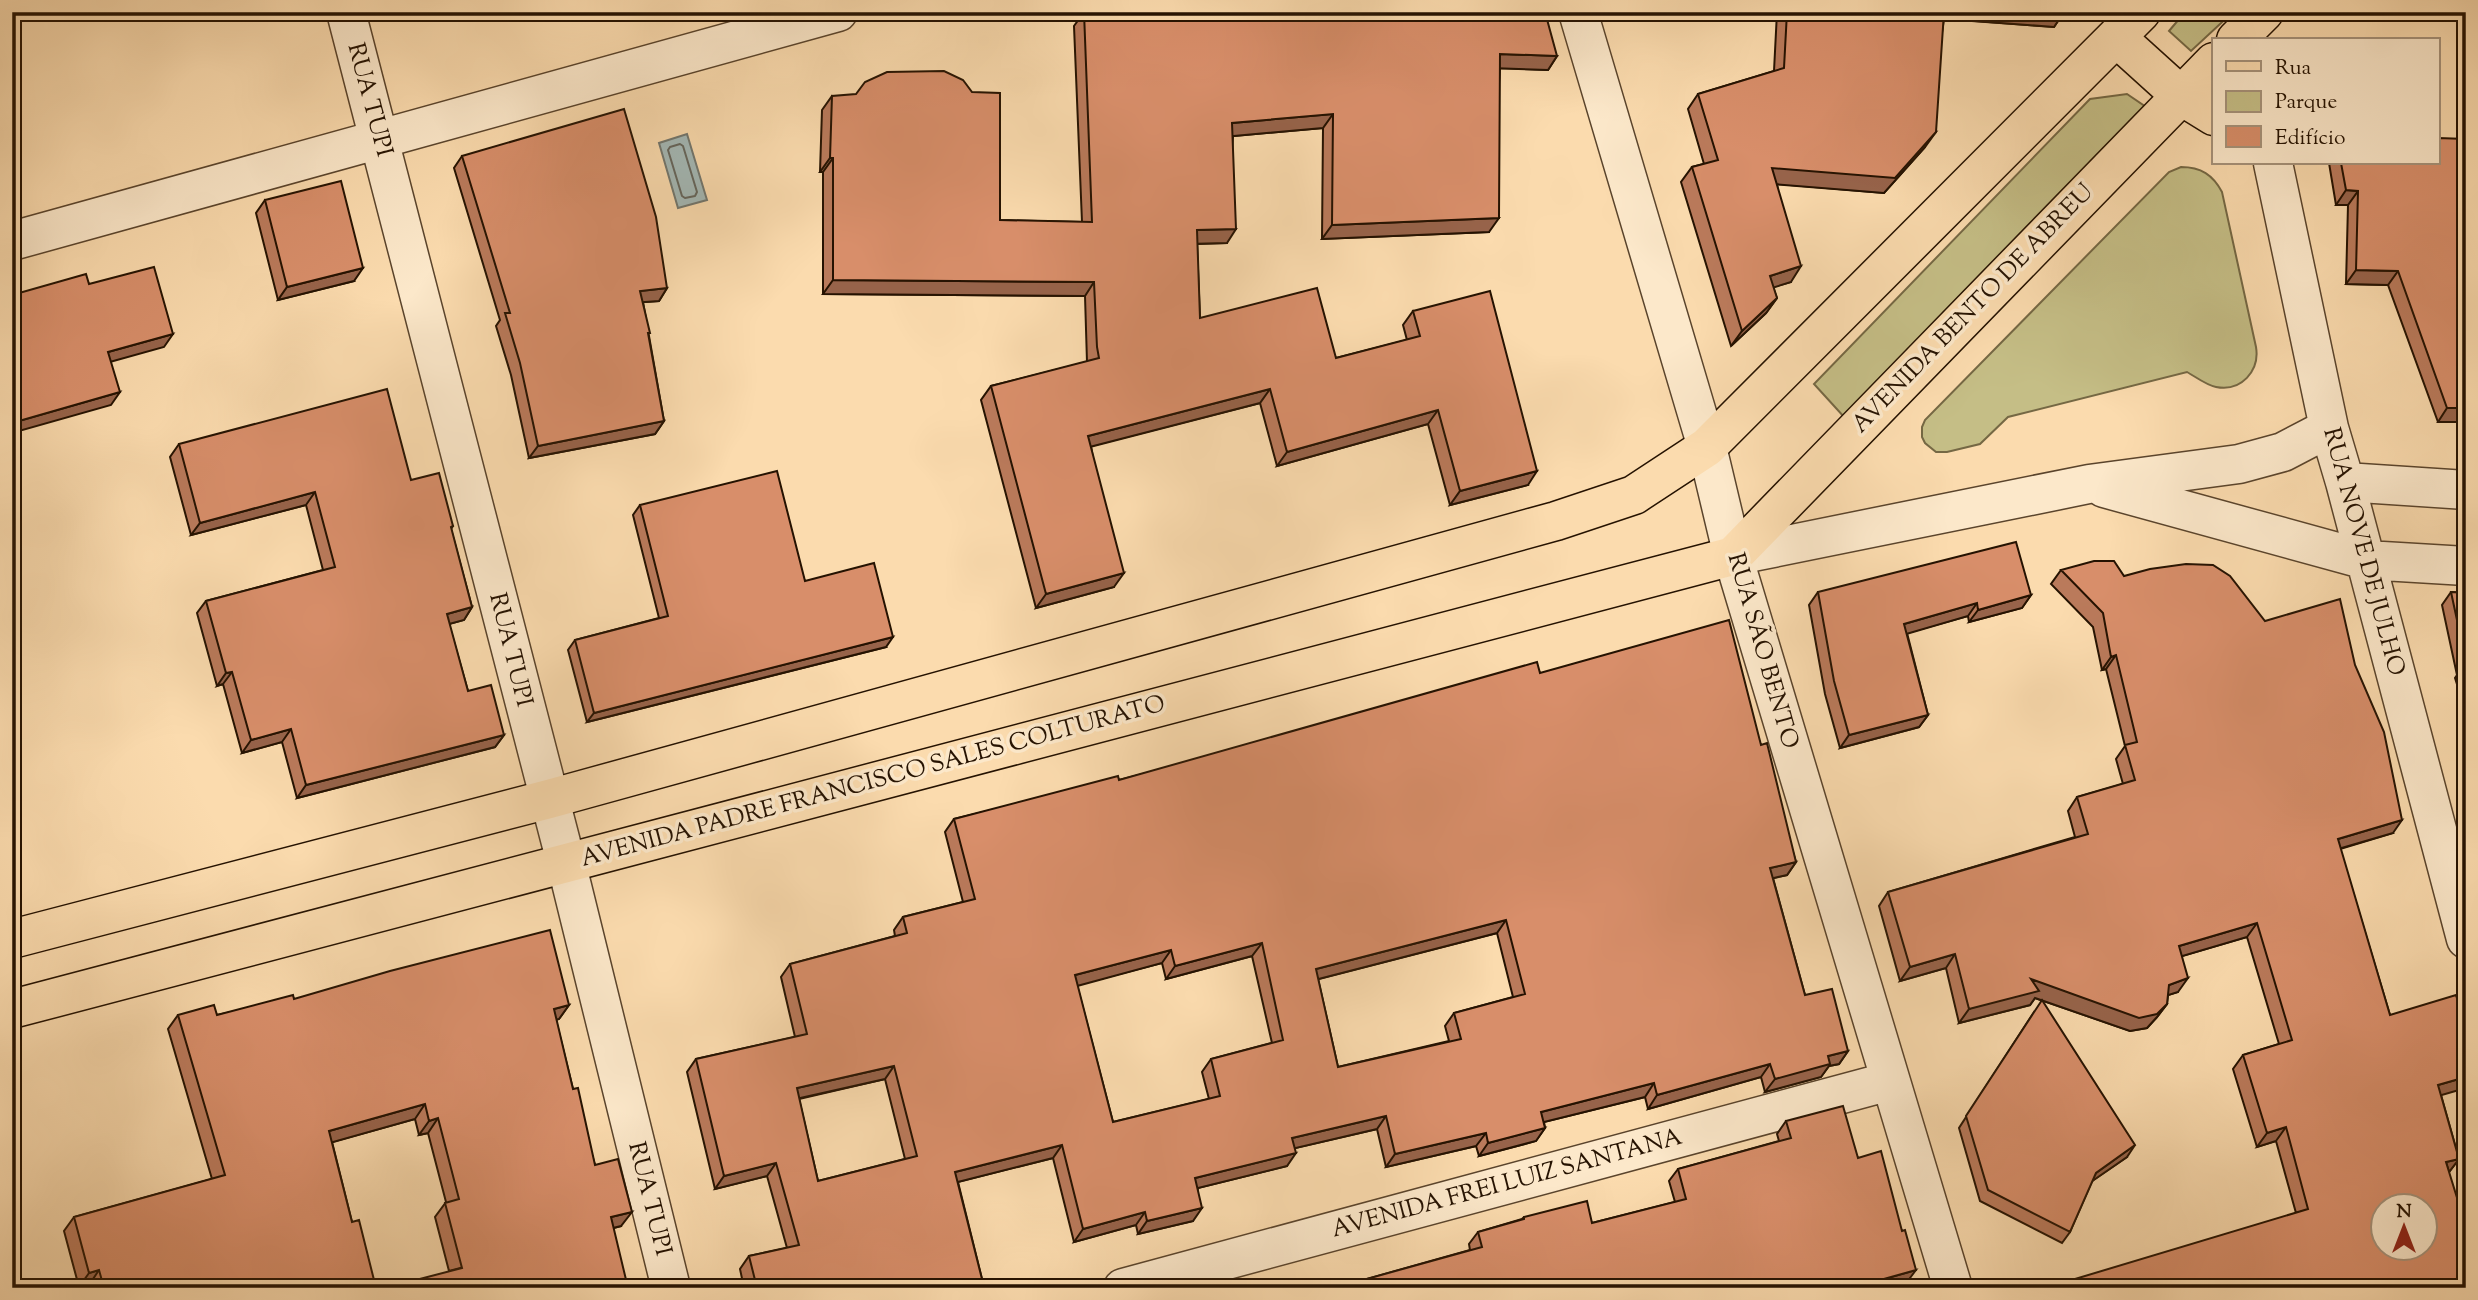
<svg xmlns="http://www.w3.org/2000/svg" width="2478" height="1300" font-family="'Sorts Mill Goudy',serif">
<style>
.green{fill:#c5be86;stroke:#756844;stroke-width:2}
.water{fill:#a3b8b6;stroke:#71766e;stroke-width:2}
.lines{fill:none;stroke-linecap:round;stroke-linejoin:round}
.shore{stroke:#64655c;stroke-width:2}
.minor-casing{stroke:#5a442c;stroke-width:41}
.major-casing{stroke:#251201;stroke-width:41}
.minor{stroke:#fce8ca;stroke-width:38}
.major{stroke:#fbdbae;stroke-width:38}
.wall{fill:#ba7a5b;stroke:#251201;stroke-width:2;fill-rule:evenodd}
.shaded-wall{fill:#97634a;stroke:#251201;stroke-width:2}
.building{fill:#d88e6a;stroke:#251201;stroke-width:2;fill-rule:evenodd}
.labels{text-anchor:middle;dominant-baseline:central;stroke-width:7;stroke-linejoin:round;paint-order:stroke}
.street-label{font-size:24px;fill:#251201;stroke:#fce8ca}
</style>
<rect width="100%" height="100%" fill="#fbdbae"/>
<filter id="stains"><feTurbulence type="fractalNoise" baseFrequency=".00286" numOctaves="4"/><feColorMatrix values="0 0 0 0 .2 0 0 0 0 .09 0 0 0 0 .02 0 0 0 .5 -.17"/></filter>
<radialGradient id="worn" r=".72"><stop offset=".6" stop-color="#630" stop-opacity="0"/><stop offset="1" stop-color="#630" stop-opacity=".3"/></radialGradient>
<path class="green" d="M2185 12H2233L2191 51 2169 31Z
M2127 94 2146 107 1845 418 1814 384 2090 99Z
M2181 167C2201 167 2213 175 2222 192L2256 347C2260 371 2241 392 2216 387 2206 385 2196 377 2187 372L2008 417 1980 444 1947 452H1936L1925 443 1922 437V427L1925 420 2169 172Z"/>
<path class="water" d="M687 134 707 200 678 208 659 143Z"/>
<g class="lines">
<path class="shore" d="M680 144 683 146 697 192 695 196 685 198 682 196 668 150 670 147Z"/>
<g class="minor-casing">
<path id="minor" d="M346 12 566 862 671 1288
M1578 12 1707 447 1733 556 1953 1288
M2273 163 2329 428 2345 482 2466 939
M12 241 838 12
M2345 482 2466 490
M2104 488 2366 560 2466 566
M1733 556 2089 484 2239 464 2283 452 2329 428
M1123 1288 1890 1081"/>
</g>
<g class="major-casing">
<path id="major" d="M2117 38 2180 95 2214 116
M2236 40 2264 12
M12 939 549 799 1556 521 1634 495 1707 447 2141 12
M12 1009 1733 556 2214 62"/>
</g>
<use href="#minor" class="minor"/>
<use href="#major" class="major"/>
</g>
<path class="wall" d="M1084 12 1557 56 1548 70 1500 68 1489 232 1322 239 1323 128 1233 136 1227 243 1197 244 1200 318 1336 358 1407 340 1403 325 1413 311 1528 485 1450 505 1428 424 1277 466 1260 403 1091 446 1114 587 1036 608 981 400 991 386 1087 362 1085 296 823 294V172H820L822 110 832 96 1000 220 1082 222 1074 26Z
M1777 12H2064L2054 27 1944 19 1925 147 1884 193 1777 184 1791 282 1773 287 1777 298 1766 313 1731 346 1681 182 1692 167 1704 164 1688 109 1698 94 1774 71Z
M2466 139V422H2438L2388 285 2346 284 2348 205H2336L2329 163H2438Z
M462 156 667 288 659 301 643 302 664 421 655 434 529 458 511 375 496 326 500 320 454 168Z
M265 200 354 281 278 300 256 213Z
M179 444 411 480 453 526 451 529 472 607 464 620 449 624 468 691 504 735 495 747 297 798 282 742 242 753 223 684 217 686 197 613 206 601 323 570 306 505 191 535 170 457Z
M640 505 805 581 886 647 587 722 568 650 575 640 659 618 633 515Z
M2061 570 2124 576 2393 833 2340 849 2390 1015 2441 1095 2459 1159 2449 1172 2296 1213 2276 1141 2257 1147 2233 1069 2243 1055 2279 1044 2247 937 2182 956 2178 992 2168 995 2167 1004 2157 1017 2147 1028 2130 1031 2035 998 2030 1005 1959 1023 1946 968 1900 981 1879 906 1888 892 2075 837 2068 811 2077 797 2123 784 2116 759 2125 746 2106 669 2102 670 2093 627 2051 584Z
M1818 592 2031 595 2022 608 1969 622 1968 616 1907 633 1928 715 1919 727 1840 748 1825 694 1809 605Z
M2451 592 2466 593V713L2455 678 2457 675 2442 605Z
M1540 673 1761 745 1796 862 1787 875 1773 878 1805 995 1848 1051 1839 1064 1829 1066 1821 1077 1765 1092 1761 1077 1648 1109 1645 1097 1544 1122 1545 1128 1536 1141 1479 1156 1476 1146 1386 1167 1377 1129 1295 1148 1287 1166 1198 1188 1193 1221 1138 1234 1136 1225 1074 1242 1053 1158 958 1182 983 1283 980 1288H744L740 1269 749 1256 787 1248 767 1176 715 1189 687 1072 696 1059 795 1037 781 977 790 964 895 936 894 930 903 917 963 902 945 832 954 819 1119 780ZM1497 933 1513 997 1454 1013 1445 1026 1449 1041 1338 1067 1318 979ZM1252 956 1272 1043 1211 1059 1202 1072 1209 1099 1113 1122 1077 985 1162 963 1166 979ZM885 1079 905 1159 818 1181 799 1099Z
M294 999 569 1005 559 1019 556 1020 573 1089 595 1165 621 1226 449 1271 435 1217 446 1202 428 1133 419 1135 415 1119 332 1142 352 1222 376 1288H90L89 1285 79 1287 64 1231 74 1217 212 1179 168 1029 178 1015H217Z
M2034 1012 2127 1157 2092 1181 2070 1232 2062 1243 1980 1201 1959 1128Z
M1786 1121 1858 1158 1907 1282 1889 1288H1357L1363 1280 1470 1250 1469 1244 1478 1232 1522 1219 1524 1217 1592 1223 1675 1202 1669 1181 1678 1169 1779 1141 1777 1134Z"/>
<path class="shaded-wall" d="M1938 12H2064L2054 27 1934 18Z
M1500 54 1557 56 1548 70 1490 68Z
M1333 114 1323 128 1223 137 1232 123Z
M1936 132 1925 147 1884 193 1761 183 1772 168Z
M830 158H833L823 172H820Z
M2346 190 2358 191 2348 205H2336Z
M1499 218 1489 232 1322 239 1332 225Z
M1236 229 1227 243 1187 244 1197 230Z
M1801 266 1791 282 1759 292 1770 276Z
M363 268 354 281 278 300 287 287Z
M2356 270 2398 271 2388 285 2346 284Z
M833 280 1094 282 1085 296 823 294Z
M667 288 659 301 631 303 640 291Z
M1777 298 1766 313 1731 346 1742 331Z
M173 334 164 347 99 365 108 352Z
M1270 389 1260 403 1078 450 1088 436Z
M120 392 111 405 12 433V423Z
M2447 408H2466V422H2438Z
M1438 410 1428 424 1277 466 1287 452Z
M664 421 655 434 529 458 538 446Z
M1537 471 1528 485 1450 505 1460 491Z
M315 492 306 505 191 535 200 523Z
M1124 573 1114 587 1036 608 1046 594Z
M2031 595 2022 608 1969 622 1978 610Z
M1977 603 1968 616 1896 637 1904 624Z
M472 607 464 620 438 627 447 614Z
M893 637 886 647 587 722 594 713Z
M2116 655 2106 669 2102 670 2111 657Z
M232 672 223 684 217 686 226 673Z
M1928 715 1919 727 1840 748 1849 735Z
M291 729 282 742 242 753 251 740Z
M504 735 495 747 297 798 306 785Z
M2402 820 2393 833 2328 852 2338 839Z
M1796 862 1787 875 1761 881 1770 868Z
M1506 920 1497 933 1307 982 1316 969Z
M2257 923 2247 937 2169 960 2179 946Z
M1262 943 1252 956 1166 979 1175 966Z
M1171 950 1162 963 1066 989 1075 975Z
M1955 954 1946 968 1900 981 1910 967Z
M2188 978 2178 992 2159 998 2169 985Z
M2031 979 2167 1004 2157 1017 2147 1028 2130 1031 2035 998 2030 1005 1959 1023 1969 1009Z
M569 1005 559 1019 544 1023 554 1009Z
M1848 1051 1839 1064 1829 1066 1821 1077 1765 1092 1775 1079 1828 1056Z
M1770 1064 1761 1077 1648 1109 1657 1095Z
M894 1066 885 1079 787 1101 797 1088Z
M2466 1077V1088L2428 1099 2438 1085Z
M1654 1083 1645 1097 1532 1125 1541 1112Z
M425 1104 415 1119 319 1146 329 1131Z
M1386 1116 1377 1129 1283 1151 1292 1138Z
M438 1118 428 1133 419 1135 429 1121Z
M2286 1127 2276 1141 2257 1147 2267 1133Z
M1545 1128 1536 1141 1479 1156 1488 1143Z
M1486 1133 1476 1146 1386 1167 1395 1154Z
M1062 1145 1053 1158 946 1185 955 1172Z
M2135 1145 2127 1157 2088 1184 2096 1173Z
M1296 1153 1287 1166 1186 1191 1195 1178Z
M2459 1159 2449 1172 2446 1162Z
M776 1163 767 1176 715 1189 724 1176Z
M1202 1208 1193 1221 1138 1234 1147 1221Z
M632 1212 621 1226 601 1231 611 1217Z
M1145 1212 1136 1225 1074 1242 1083 1229Z
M99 1270 89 1285 79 1287 89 1273Z
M1916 1270 1907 1282 1889 1288H1878L1884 1279Z
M983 1283 980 1288H966Z"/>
<path class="building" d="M1084 12H1545L1557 56 1500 54 1499 218 1332 225 1333 114 1232 123 1236 229 1197 230 1200 318 1317 288 1336 358 1420 336 1413 311 1490 291 1537 471 1460 491 1438 410 1287 452 1270 389 1088 436 1124 573 1046 594 991 386 1099 358 1097 347 1094 282 833 280V158H830L832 96 856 94 865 82 887 72 944 71 963 80 972 92 1000 93V220L1092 222Z
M1787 12H1944L1936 132 1895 178 1772 168 1801 266 1770 276 1777 298 1742 331 1692 167 1718 160 1698 94 1784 68Z
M624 109 656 217 667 288 640 291 650 333H648L664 421 538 446 520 363 505 313H510L462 156Z
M2438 138 2466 139V408H2447L2398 271 2356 270 2358 191 2346 190 2341 163H2438Z
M341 181 363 268 287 287 265 200Z
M154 267 173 334 108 352 120 392 12 423V295L86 274 89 284Z
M387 389 411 480 439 473 453 526 451 527 472 607 447 614 468 691 491 685 504 735 306 785 291 729 251 740 232 672 226 673 206 601 335 567 315 492 200 523 179 444Z
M777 471 805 581 874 563 893 637 594 713 575 640 668 616 640 505Z
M2016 542 2031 595 1978 610 1977 603 1904 624 1928 715 1849 735 1834 681 1818 592Z
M2094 561H2114L2124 576 2150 569 2186 564 2213 565 2230 576 2265 621 2340 599 2355 665 2384 732 2402 820 2338 839 2390 1015 2456 995 2466 1028V1077L2438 1085 2459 1159 2446 1162 2466 1227V1288H2045L2308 1209 2286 1127 2267 1133 2243 1055 2292 1040 2257 923 2179 946 2188 978 2169 985 2167 1004 2157 1014 2139 1018 2031 979 2039 991 1969 1009 1955 954 1910 967 1888 892 2088 834 2077 797 2135 780 2125 745 2137 742 2116 655 2111 657 2103 613 2061 570ZM2384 1206H2426V1248H2384Z
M2451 592 2466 593V662Z
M1729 620 1761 745 1767 743 1796 862 1770 868 1805 995 1832 989 1848 1051 1828 1056 1830 1064 1775 1079 1770 1064 1657 1095 1654 1083 1541 1112 1545 1128 1488 1143 1486 1133 1395 1154 1386 1116 1292 1138 1296 1153 1195 1178 1202 1208 1147 1221 1145 1212 1083 1229 1062 1145 955 1172 983 1283 966 1288H757L749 1256 799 1245 776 1163 724 1176 696 1059 807 1034 790 964 907 933 903 917 975 899 954 819 1118 776 1119 780 1537 662 1540 673ZM1506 920 1525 994 1454 1013 1461 1039 1338 1067 1316 969ZM1262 943 1283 1040 1211 1059 1220 1096 1113 1122 1075 975 1171 950 1175 966ZM894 1066 917 1156 818 1181 797 1088Z
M550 930 569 1005 554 1009 573 1089 578 1088 595 1165 618 1159 632 1212 611 1217 628 1288H385L462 1268 445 1203 459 1199 438 1118 429 1121 425 1104 329 1131 352 1222 359 1220 376 1288H104L99 1270 89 1273 74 1217 225 1175 178 1015 214 1005 217 1015 293 995 294 999 390 971Z
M2042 1000 2135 1145 2096 1173 2070 1232 1988 1190 1966 1116Z
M1843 1106 1858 1158 1881 1151 1902 1231 1905 1230 1916 1270 1884 1279 1887 1288H1365L1363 1280 1482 1247 1478 1232 1524 1219V1217L1587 1201 1592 1223 1686 1199 1678 1169 1791 1138 1786 1121Z"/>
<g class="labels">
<g class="street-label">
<text transform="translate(369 100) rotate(75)">RUA TUPI</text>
<text transform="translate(1973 309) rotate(-46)">AVENIDA BENTO DE ABREU</text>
<text transform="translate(2363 552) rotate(75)">RUA NOVE DE JULHO</text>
<text transform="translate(510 650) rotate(76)">RUA TUPI</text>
<text transform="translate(1762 651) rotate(74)">RUA SÃO BENTO</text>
<text transform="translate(873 782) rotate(-15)">AVENIDA PADRE FRANCISCO SALES COLTURATO</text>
<text transform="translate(1507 1184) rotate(-15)">AVENIDA FREI LUIZ SANTANA</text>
<text transform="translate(649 1199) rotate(76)">RUA TUPI</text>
</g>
</g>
<rect width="2478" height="1300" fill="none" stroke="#fbdbae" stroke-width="42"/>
<rect x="14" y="14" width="2450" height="1272" fill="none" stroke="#251201" stroke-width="3.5"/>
<rect x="21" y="21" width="2436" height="1258" fill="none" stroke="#251201" stroke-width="2"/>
<rect x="2212" y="38" width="228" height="126" fill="#fce8ca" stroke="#a6927a" stroke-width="2"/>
<rect x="2226" y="61" width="35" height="10" fill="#fbdbae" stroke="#a6927a" stroke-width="2"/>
<text x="2275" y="74" font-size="21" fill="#251201">Rua</text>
<rect x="2226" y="91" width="35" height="21" fill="#c5be86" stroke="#a6927a" stroke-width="2"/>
<text x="2275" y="108" font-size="21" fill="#251201">Parque</text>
<rect x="2226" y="126" width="35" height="21" fill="#d88e6a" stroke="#a6927a" stroke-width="2"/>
<text x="2275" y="144" font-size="21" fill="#251201">Edifício</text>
<g transform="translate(2404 1227)"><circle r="33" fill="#fce8ca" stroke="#a6927a" stroke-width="2"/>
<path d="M0-5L12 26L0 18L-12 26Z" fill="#8f2418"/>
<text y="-10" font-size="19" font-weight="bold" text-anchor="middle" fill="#251201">N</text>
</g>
<rect width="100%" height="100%" filter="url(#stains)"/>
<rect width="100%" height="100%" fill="url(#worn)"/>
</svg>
